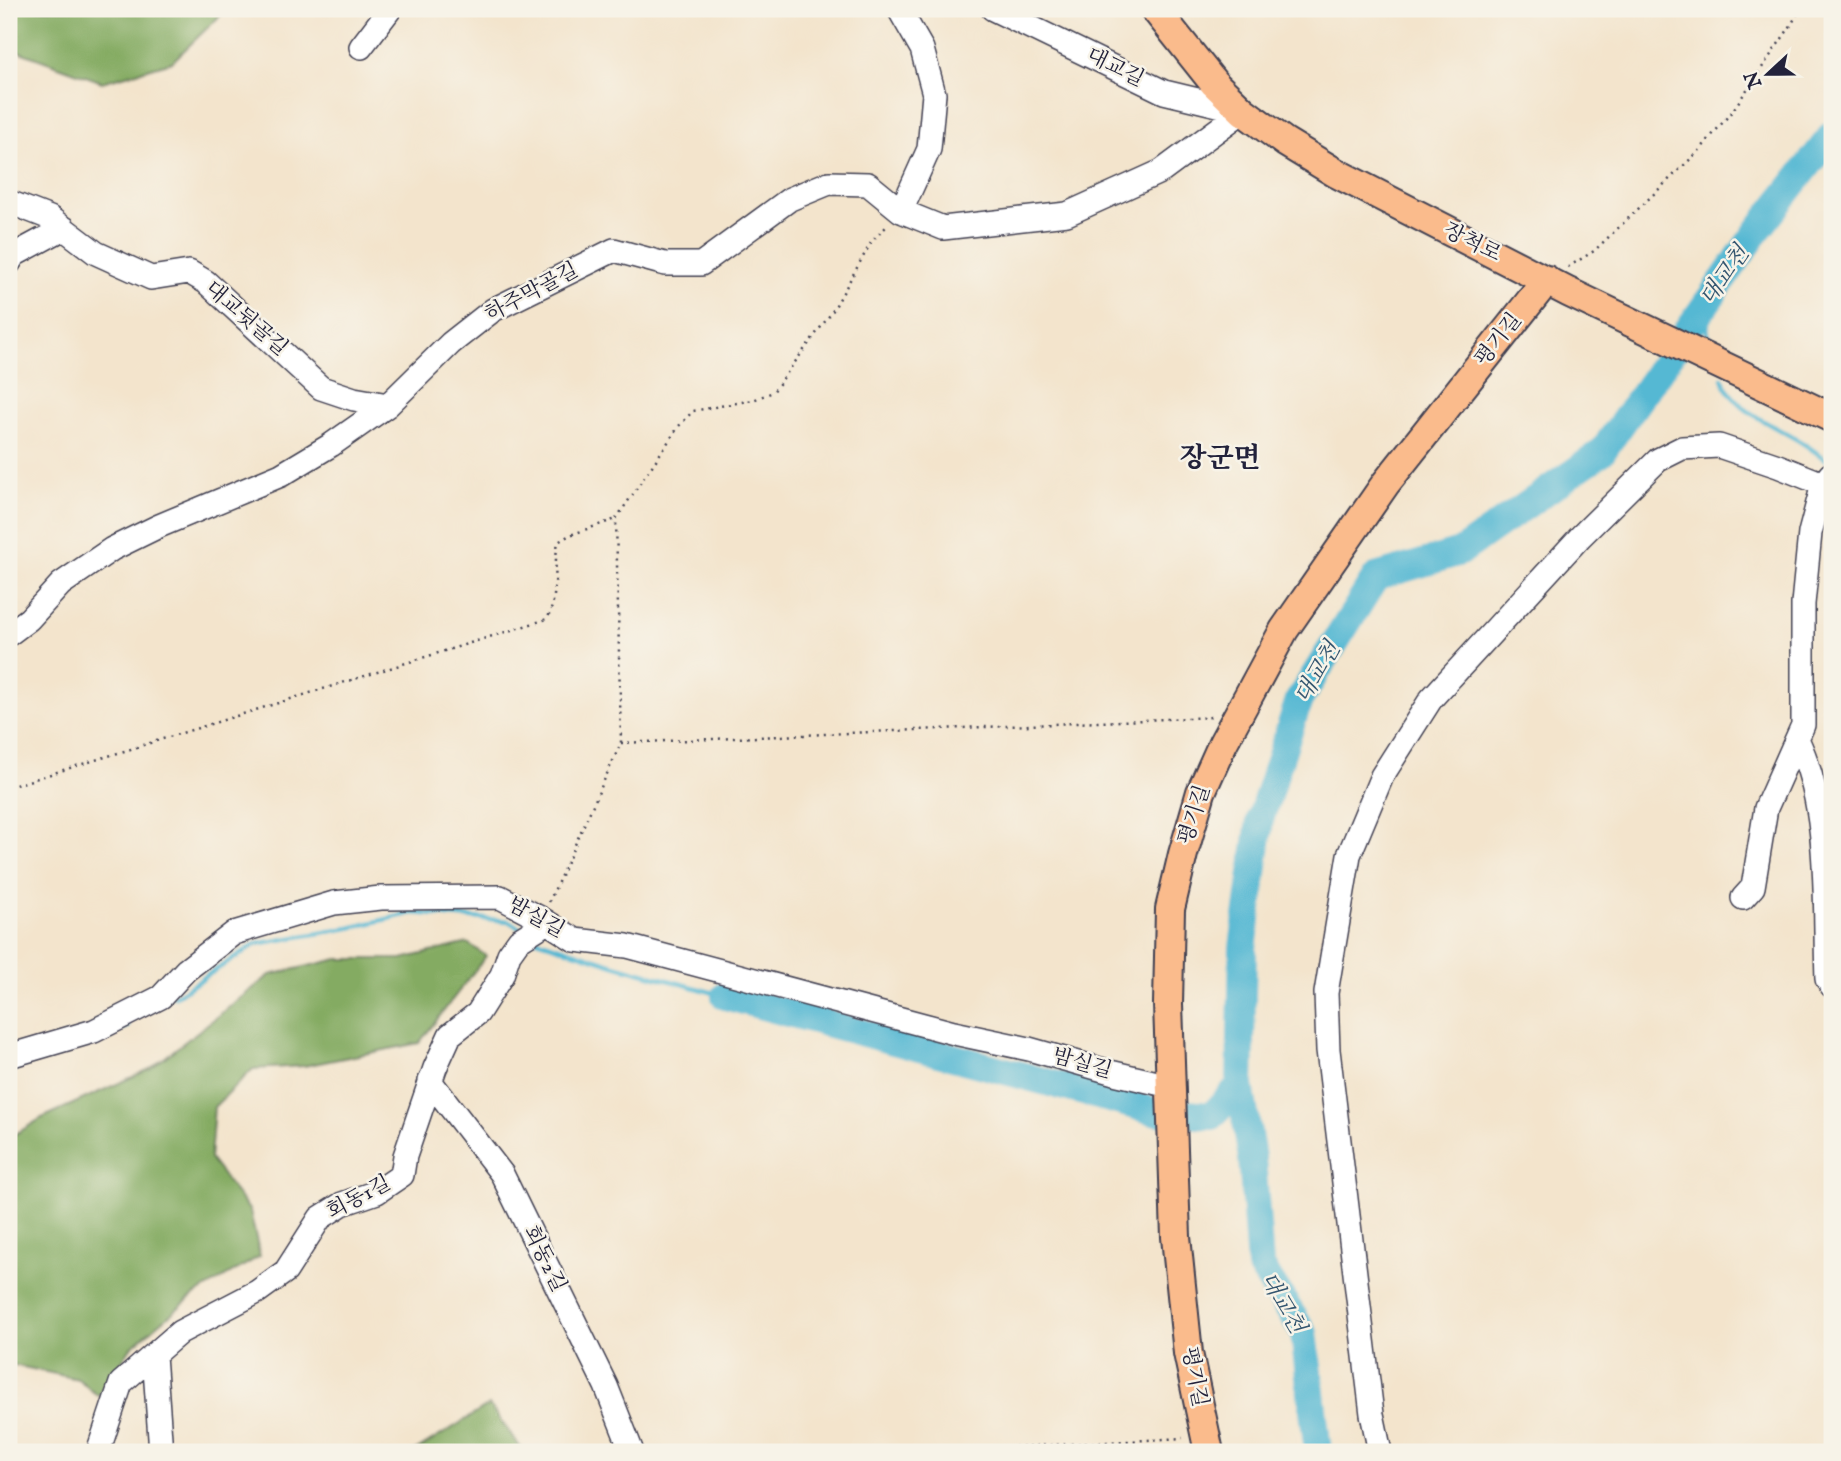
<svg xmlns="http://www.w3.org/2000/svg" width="1841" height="1461" font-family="'IM FELL English','Noto Serif KR',serif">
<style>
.forest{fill:#84ab62;stroke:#53664e;stroke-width:2}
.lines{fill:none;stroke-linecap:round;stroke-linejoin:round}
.stream{stroke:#55b8d3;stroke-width:4.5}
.river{stroke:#55b8d3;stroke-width:28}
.minor-casing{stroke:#413f51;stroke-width:26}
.major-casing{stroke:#413f51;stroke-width:32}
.path{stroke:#413f51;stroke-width:2.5;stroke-dasharray:2 5;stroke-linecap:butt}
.minor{stroke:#fff;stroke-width:23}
.major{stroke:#fabb8c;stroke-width:28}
.labels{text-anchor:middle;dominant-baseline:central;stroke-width:5;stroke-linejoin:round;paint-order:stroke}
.street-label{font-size:21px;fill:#22223b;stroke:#f7f3e8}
.water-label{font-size:23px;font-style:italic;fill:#345670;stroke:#f7f3e8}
.district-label{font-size:28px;font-weight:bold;fill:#22223b;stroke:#f7f3e8}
</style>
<rect width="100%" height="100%" fill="#f7f3e8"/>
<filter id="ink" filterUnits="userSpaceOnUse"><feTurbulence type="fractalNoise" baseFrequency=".0143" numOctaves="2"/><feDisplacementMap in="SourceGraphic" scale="14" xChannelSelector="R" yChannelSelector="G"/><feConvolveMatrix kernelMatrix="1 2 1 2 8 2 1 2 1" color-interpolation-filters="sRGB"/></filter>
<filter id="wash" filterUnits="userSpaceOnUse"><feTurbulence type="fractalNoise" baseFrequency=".00686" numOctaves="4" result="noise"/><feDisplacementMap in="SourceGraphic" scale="28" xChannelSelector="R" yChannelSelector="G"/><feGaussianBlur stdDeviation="1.57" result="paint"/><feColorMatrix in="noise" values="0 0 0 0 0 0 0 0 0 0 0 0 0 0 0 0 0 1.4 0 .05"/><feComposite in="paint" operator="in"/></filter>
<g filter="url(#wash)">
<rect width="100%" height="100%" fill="#f3e4cc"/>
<path class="forest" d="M9 9H227L172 62 102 82 9 48Z
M468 943 486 956 419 1043 304 1066 253 1069 214 1107 210 1159 250 1211 260 1256 193 1296 132 1346 98 1396 78 1379 9 1364V1138L42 1118 150 1069 270 975 338 959H402Z
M489 1405 524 1452H414Z"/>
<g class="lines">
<path class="stream" d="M1709 299 1707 331 1713 350
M1722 378C1733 411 1774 425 1801 442 1812 449 1822 457 1832 464
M535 939 614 965 725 996
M174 997 256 944 349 928 413 913 509 921 522 930
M108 1035 128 1026
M9 1071 33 1060"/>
<path class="river" d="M725 996 1158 1112 1212 1116 1240 1085
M1318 1452 1304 1333 1260 1265 1252 1158 1240 1085 1243 948 1260 820 1299 700 1376 577 1460 552 1602 452 1758 230 1832 135"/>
</g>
</g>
<g filter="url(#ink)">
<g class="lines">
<g class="minor-casing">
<path id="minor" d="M993 9 1164 92 1243 111
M361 47 390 9
M9 202 50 218 96 253 151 278 189 272 206 282 321 388 354 399 388 405
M901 211 943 228 1067 214 1162 171 1243 111
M9 263 14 255 64 228
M9 634 29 619 61 584 112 549 159 526 281 475 331 445 388 405 451 343 493 310 614 250 665 264H701L790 199 829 183 868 184 901 211 929 149 934 94 922 49 899 9
M1797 739C1831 811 1824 901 1827 979L1832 986
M1743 898 1753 887 1766 808 1803 725V604L1810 533 1823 484 1830 475
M9 1056 94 1031 161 997 186 970 234 933 334 903 381 898 500 897 542 919 575 940 627 946 954 1033 1029 1049 1114 1073 1170 1086
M430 1081 502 1174 606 1386 632 1452
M154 1355 161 1452
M98 1452 121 1383 180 1332 257 1292 286 1271 320 1218 342 1204 377 1192 402 1175 405 1156 435 1068 450 1035 478 1013 502 975 509 954 519 940 538 928 542 919
M1380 1452 1372 1414 1328 1050 1326 993 1349 855 1382 776 1431 699 1581 536 1658 460 1682 448 1719 446 1778 466 1823 484 1832 491"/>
</g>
<g class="major-casing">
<path id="major" d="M1155 9 1214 83 1243 111 1285 142 1336 173 1568 292 1832 418
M1209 1452 1188 1353 1176 1237 1168 1004 1170 909 1183 854 1201 792 1223 743 1284 630 1386 483 1547 280"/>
</g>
<path class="path" d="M1568 267 1594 251 1700 150 1733 110 1790 27 1800 9
M621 743 1212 717
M9 787 547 619C559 597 553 567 558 542L570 535 616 519
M549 902 621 743 616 519 679 426 693 411 753 400 773 392 832 312 872 241 887 226
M924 1452 1183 1438"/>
<use href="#minor" class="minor"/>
<use href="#major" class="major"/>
</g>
</g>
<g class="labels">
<g class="street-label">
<text transform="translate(1115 68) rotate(26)">대교길</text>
<text transform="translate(1472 243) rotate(26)">장척로</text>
<text transform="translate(532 293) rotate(-28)">하주막골길</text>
<text transform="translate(246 319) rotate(41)">대교뒷골길</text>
<text transform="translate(1499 340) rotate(-52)">평기길</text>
<text transform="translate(1195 815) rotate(-72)">평기길</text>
<text transform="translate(536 918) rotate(29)">밤실길</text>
<text transform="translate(1082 1064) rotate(16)">밤실길</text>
<text transform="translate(359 1198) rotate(-28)">회동1길</text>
<text transform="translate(544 1259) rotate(64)">회동2길</text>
<text transform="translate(1194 1377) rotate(79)">평기길</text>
</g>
<g class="water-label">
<text transform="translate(1725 276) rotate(-55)">대교천</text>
<text transform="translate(1318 673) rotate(-60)">대교천</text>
<text transform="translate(1282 1303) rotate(60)">대교천</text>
</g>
<g class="district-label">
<text x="1220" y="459">장군면</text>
</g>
</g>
<rect width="1841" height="1461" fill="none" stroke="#f7f3e8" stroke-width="35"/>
<g transform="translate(1768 74) rotate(248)" stroke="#f7f3e8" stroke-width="5" paint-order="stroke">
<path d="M0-5L12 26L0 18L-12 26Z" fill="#22223b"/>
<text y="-10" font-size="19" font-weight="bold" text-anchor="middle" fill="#22223b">N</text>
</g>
</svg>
